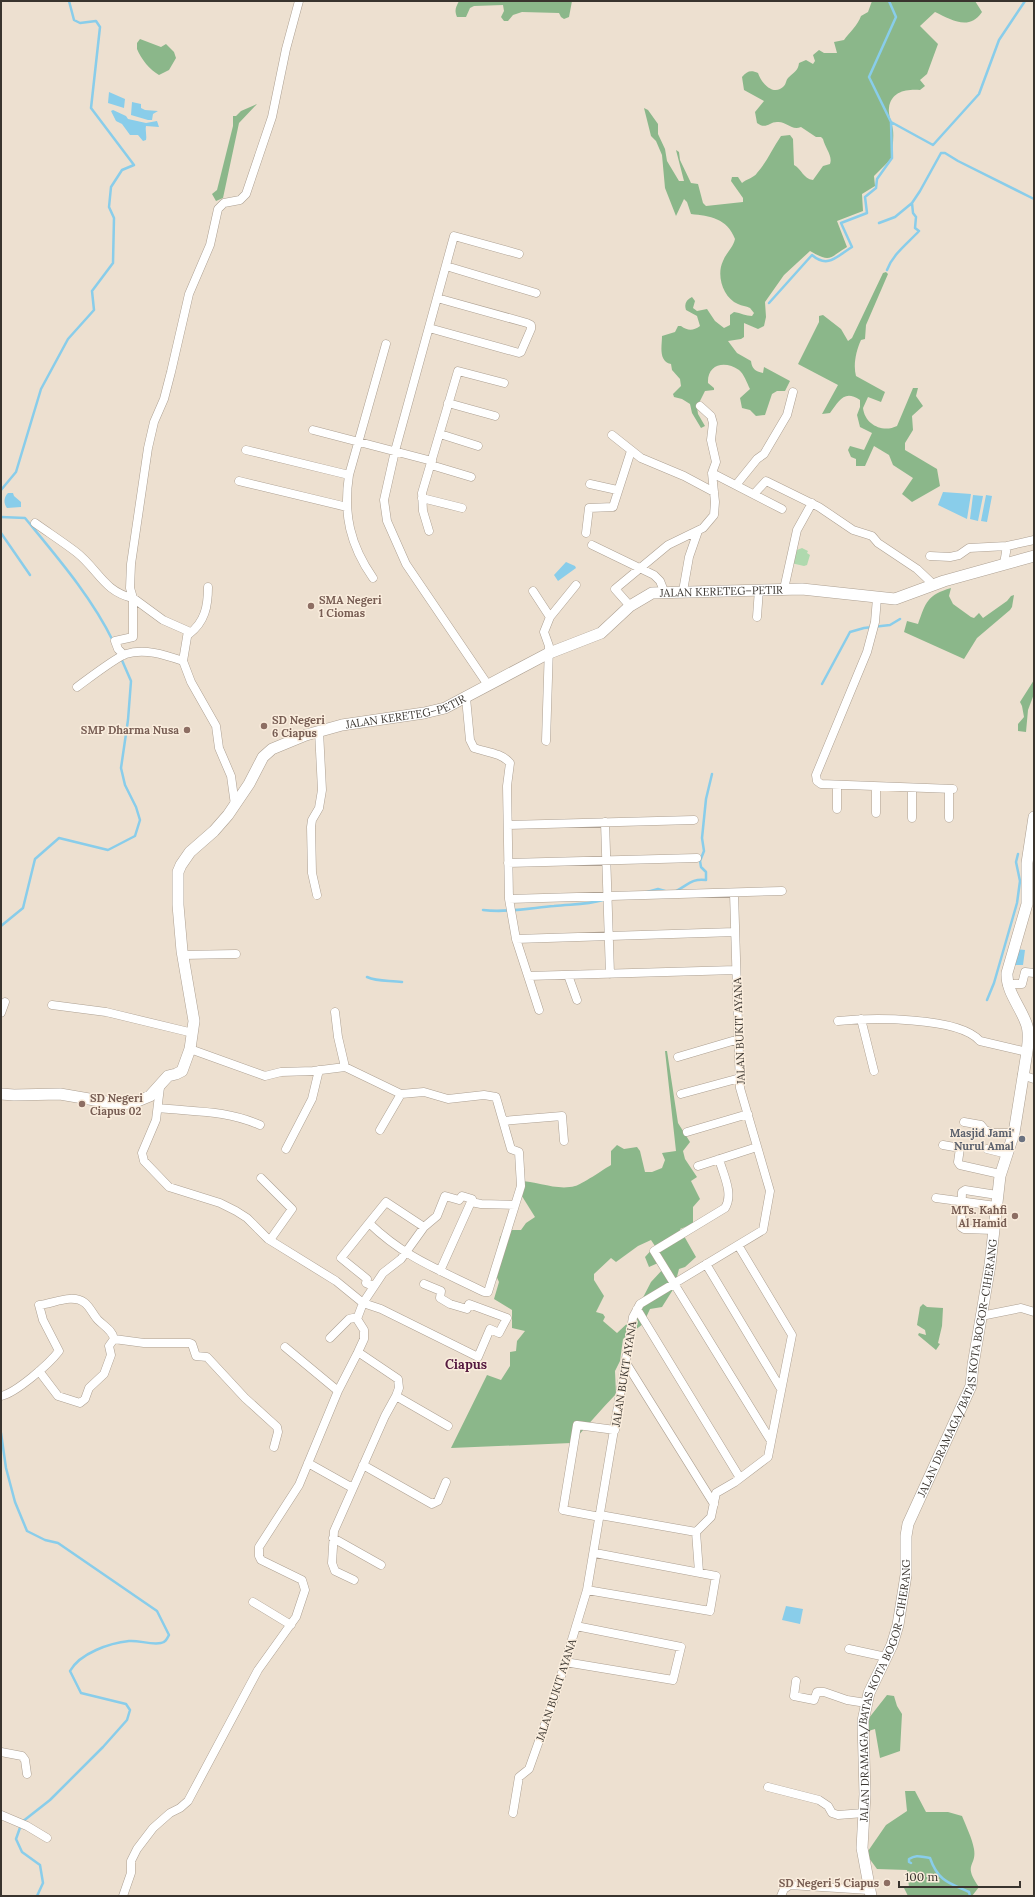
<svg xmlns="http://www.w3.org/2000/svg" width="1035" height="1897" font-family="Lora,serif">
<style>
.green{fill:#afd9ae}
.forest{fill:#8bb78a;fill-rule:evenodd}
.water{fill:#89cdea}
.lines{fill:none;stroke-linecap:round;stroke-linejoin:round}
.stream{stroke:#89cdea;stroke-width:2.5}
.street-casing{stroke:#ada092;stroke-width:9}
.secondary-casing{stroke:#ada092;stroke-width:12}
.street{stroke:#fff;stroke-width:8}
.secondary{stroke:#fff;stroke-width:11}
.education-dot{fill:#8d6e63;stroke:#faeddd;stroke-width:1.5}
.worship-dot{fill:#6b7280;stroke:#faeddd;stroke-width:1.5}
.labels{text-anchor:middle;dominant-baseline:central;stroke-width:3;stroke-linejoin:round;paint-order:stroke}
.street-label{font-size:11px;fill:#39342e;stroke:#faeddd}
.education-label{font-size:11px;font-weight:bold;fill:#785e54;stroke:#faeddd;text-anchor:start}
.worship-label{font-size:11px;font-weight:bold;fill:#5b616d;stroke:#faeddd;text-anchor:end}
.quarter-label{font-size:13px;font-weight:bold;fill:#55193f;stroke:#faeddd}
</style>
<rect width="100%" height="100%" fill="#ede0d0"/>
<path class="green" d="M802 548 808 551 807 553 810 555 807 565 804 566 791 563 797 550Z"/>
<path class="forest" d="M459 1H572L569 17 564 19 561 17 559 13 522 12 513 15 508 21H504L501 17 504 11 503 5 474 6 470 8 466 17H457C454 10 456 7 459 1Z
M872 1H975L982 12C969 31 952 20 935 12L920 26 938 44 927 74 920 80 925 86 920 90C907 89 891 91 889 108 888 115 892 123 893 130 894 139 892 149 892 158L874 176 875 186 862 194 863 211 837 221 847 247C829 258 831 263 810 251L784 275 765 302 766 317 764 326 758 329 744 323V337L741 339 728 341 737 353 751 361C752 369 755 371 763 373L764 367 790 381 785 391H777L772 394 765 415 756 416 750 410 742 408 740 398 750 389C747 383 744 374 739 370 725 360 707 364 708 383L714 388V390L705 391 697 407 698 414 705 426 701 428 692 413 690 404 682 399 674 397 673 394 681 386 680 379 672 370 671 364C658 361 662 346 662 336L675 332 678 326H681C688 331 693 331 700 326L697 316 686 310C684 304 686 300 692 297L695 301 693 308 697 311 707 309 715 321 724 328 730 325V315L734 312C741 313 746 316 752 316L754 313 750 308C746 306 742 306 738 304 723 298 716 275 723 261 726 253 733 248 735 239 727 218 710 216 691 214L687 202 684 199 676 216 665 188 662 155 656 141 651 136 644 108 648 110 658 124V134L665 149 667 161 679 181H684L676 150 679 152 680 160 691 183 698 184 703 203 706 206 743 202V198L731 181 732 177H738L742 183C746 179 754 178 757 173 767 162 772 149 781 136L790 135 793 139 794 165C802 169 803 179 813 180L823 166 830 164C833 156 825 148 823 139L821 137H816L801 127C791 131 787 121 777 122 769 122 766 130 757 123L755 112 764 101 744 90 742 77C747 71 751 70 758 73 761 83 774 97 784 86 786 84 786 80 788 78 794 72 798 71 799 63L806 60 813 64 815 61 813 55 819 50 824 53H837L834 42 844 40C849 33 858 25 861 16L868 12Z
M140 39 161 47 166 44 174 52 176 58 169 70 159 75C150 70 141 59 137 49V43Z
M257 104 239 123 223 198 216 201 212 194 217 190 233 126V116H236L241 111Z
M886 272 888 274 866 325 865 339 861 340C856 351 853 365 856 376L885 392 881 402 868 397 863 408C865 425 883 433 897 426L913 388H918L916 396 923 406 912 416 913 430 905 443V450L937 469 940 486 912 502 902 494 913 478 893 465 889 455 874 446 865 466H856V459L851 457 848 450 850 446 864 450 872 433 860 427 857 415 860 407V400C844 389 839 401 830 413L822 414 838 385 798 364 819 322V316L823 315 841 329 848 341 852 338 883 273Z
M951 588 949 596 953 604 971 617 974 618 979 613 983 618 1007 601 1011 596 1014 595 1012 607 1010 610 977 638 964 659 904 632 907 621 918 624C926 602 927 595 951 588Z
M1034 680V694L1028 710 1026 732 1018 731V724L1024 717 1022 706 1020 702Z
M665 1051H667L678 1123 690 1142 683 1151 685 1159 697 1177 691 1181 700 1199 693 1207V1224L680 1229 696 1257 685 1267 679 1269 674 1288 662 1307 650 1309 643 1324 623 1339 620 1361 615 1371 616 1394C600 1410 587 1427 571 1443L451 1448 487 1375 501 1380 510 1366V1352L516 1351 517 1341 525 1331 512 1328V1310L494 1299 499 1282 494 1271 500 1237 506 1230H521L526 1223 535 1217 520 1193 519 1181C537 1181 557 1191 575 1186 581 1185 604 1169 611 1165V1151L617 1145 624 1149 637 1147 640 1151 645 1172H652L662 1168 665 1160 662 1153 676 1151ZM651 1240 655 1246 645 1257 649 1267 658 1263 664 1268 651 1282 632 1319 617 1333 603 1321 605 1317 603 1314 596 1312 604 1296 594 1280V1274L611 1258 616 1262 638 1246Z
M923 1304 927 1307 943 1308 942 1326 938 1343 940 1344 936 1350 918 1335 919 1333 926 1335 925 1330 917 1325 920 1307Z
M887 1695 894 1696 897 1706 902 1714 900 1751 880 1758 875 1729 865 1732V1723Z
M905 1791H915L926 1812H948L962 1816C966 1826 972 1838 974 1849 977 1867 962 1863 979 1887L972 1896H908L904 1888 909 1887 907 1870 877 1869 866 1854 886 1825 907 1811Z"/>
<path class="water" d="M109 92 125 99 124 108 108 103Z
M132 102 141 104V108L145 110 158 111 153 114 152 120H148L131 115Z
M113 110 126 116 128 119 146 123 157 121 159 127 146 126C145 131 147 135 146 140L143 141 138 135H130L122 124 116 121 111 111Z
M943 492 971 494 967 519 938 505Z
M8 493H13L14 496 21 502V507L7 508C3 503 4 497 8 493Z
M973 495 983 496 978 521 970 519Z
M986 495 992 496 987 522 981 521Z
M566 562 575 566 576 568 558 581 554 575Z
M1016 949 1025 950 1023 965H1013Z
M786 1606 803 1609 800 1624 782 1620Z"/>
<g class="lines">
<path class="stream" d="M891 122 933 145 979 94 999 40 1025 1
M879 223 895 217 912 203 920 191 941 153H945L958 161 1034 199
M887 270C893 254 907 244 919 231L915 228 916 217 913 213 912 203
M769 303 812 255C828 269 837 256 852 247L841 223 867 213 865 197 876 188 877 179 892 158 891 122 869 77 896 17 889 1
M1 490 16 472 41 389 68 339 94 310 92 291 113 263 114 218 109 207 111 187 122 170 134 165 91 108 100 27 96 21 80 23 74 20 69 1
M1 517 25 518C57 557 91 596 113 641
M1 533 30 575
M822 684 850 632 864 628 890 625 900 619
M676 891C688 885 692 878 706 880V872L701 867 700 861 704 851 702 838 706 799 712 774
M647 892 658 889 665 891
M483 910C506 913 531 908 554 906 571 904 586 905 603 900
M1 926 23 908 35 859 59 838 108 850 135 836 140 820 136 807 125 785 121 768 128 720 131 681 121 658
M367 977C378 982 390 980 402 982
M987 1000 994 983 1017 903 1020 881 1016 862 1018 854
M1 1433 6 1468 15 1502 27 1531 45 1540 58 1543 157 1611 169 1635C167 1639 165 1643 161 1643 150 1645 139 1640 129 1641 110 1643 80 1653 70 1671L81 1693 126 1704 130 1710 127 1720 103 1747 50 1800 22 1822 16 1839 22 1852 40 1865 43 1883 37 1896
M911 1863 909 1862V1859C917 1854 921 1857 930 1858 938 1881 949 1883 969 1892L970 1896"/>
<g class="street-casing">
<path id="street" d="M446 266 536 293
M429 328 519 353 521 352 531 329V325L527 323 437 298
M448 403 495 416
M313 430 432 461
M440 434 478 446
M612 435 641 458 684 476 714 492
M246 450 349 475
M431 465 471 477
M712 473 782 509
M239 481 347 507
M590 484 617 490
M736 485 757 459 764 454 787 415 793 392
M754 494 766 481 819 507 853 530 872 536 878 543 917 569 934 585
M422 498 462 508
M35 523C49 533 63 542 76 552 98 569 104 592 133 598V637L115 641 118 649 124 655
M429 531 423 511 422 493 458 371 504 383
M586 533 589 508 613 507 631 451
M592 545 654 575 660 581 664 591
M930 556 950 557 959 555 969 548 1007 546
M1004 564 1007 546 1034 540
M373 578C350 545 343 514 349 475L386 344
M784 589 797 530 812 503
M533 591 550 617
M683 591 689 557 698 531
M877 598 875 622 867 652 816 775 817 781 821 784 953 789
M630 606 615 589 668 545 703 528 714 515 715 502 712 473 716 462 711 440 713 423 711 416 700 406
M757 617 759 589
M189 634C205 622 208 606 208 587
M488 685 406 564 387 521 384 500 395 451 454 236 519 254
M77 687C88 679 115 658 126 654 145 648 165 655 183 661
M466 698 470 740 474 748C486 752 502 753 510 763L507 786 509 899 516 939 528 976 736 970
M546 741 549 646 544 632 550 617 576 585
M837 785V809
M235 805 231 776 219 748 216 726 191 682 183 661 188 631 163 620 133 598 130 588 131 564 148 448 154 422 164 399 171 372 189 294 210 245 218 209 224 203 240 200 246 194 272 117 286 49 299 1
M876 813V787
M912 818V788
M949 818V789
M605 822 610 974
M508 825 694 820
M508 863 697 858
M317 895 312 873 311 827 312 820 319 808 322 790 319 731
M509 899 782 891
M516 939 735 932
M182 955 236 954
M568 975 577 1000
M528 976 539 1010
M1007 984H1022L1025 972 1034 973
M52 1005 106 1012 193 1033
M335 1012 338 1037 345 1067 401 1094 380 1130
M1 1013 5 1002
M861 1019 874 1071
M838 1021C869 1018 958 1016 980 1041L1027 1052
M190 1049 265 1076 281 1072 313 1071 345 1067
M678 1057 739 1039
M1022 1075 1034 1079
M401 1094 424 1092 448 1099 484 1095 496 1097 511 1149 519 1152 521 1186 488 1292H484C440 1270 405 1258 369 1223L386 1202 424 1227
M681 1094 740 1078
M158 1108C196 1112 225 1110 260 1125
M503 1121 562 1116 564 1141
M964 1122 981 1125 985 1130 992 1133H1014
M687 1132 748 1114
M943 1145 960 1148 958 1162 960 1165 1000 1174
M286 1149 312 1099 319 1070
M987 1149 1007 1154
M719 1159C723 1174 734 1194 725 1208L654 1251 771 1441
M698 1166 757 1147
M261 1178 292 1209 270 1240
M936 1198 996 1206
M369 1223 341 1258 367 1279 366 1283 373 1286
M994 1230 964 1229 961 1227 962 1192 965 1190 997 1195
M706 1264 781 1389
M440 1271 471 1202
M424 1284 441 1291 440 1298 450 1304 467 1309 469 1304 507 1318 499 1333 490 1329 478 1357 381 1309 363 1303 383 1273 401 1259 424 1227 437 1216 445 1196 459 1200 462 1196 472 1199 471 1202 481 1204 515 1205
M637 1309 740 1478
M981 1316 1021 1308 1034 1312
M330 1338 349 1319 357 1317
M285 1347 338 1391
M626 1363 714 1504
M39 1371 58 1396 80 1403 85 1399 89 1388 104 1374 111 1355 109 1346 114 1339 144 1343H190L192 1344 196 1356 207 1357 245 1398 277 1427 278 1432 274 1447
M1 1396C16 1393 49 1364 59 1351L43 1320 39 1305C53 1304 72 1293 85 1303 90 1307 94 1316 98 1320 104 1326 113 1331 114 1339
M396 1396 448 1426
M308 1463 349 1486H354L385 1416 396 1396 399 1388 398 1379 358 1352
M363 1465 432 1504 438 1501 446 1482
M354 1486 334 1531 332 1563 335 1571 354 1580
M600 1515 696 1532
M600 1517 563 1510 577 1425 615 1430
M696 1532 711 1517 716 1493 735 1482 768 1457 792 1335 738 1245
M696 1532 699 1572
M333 1538 381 1565
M587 1590 710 1611 716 1576 595 1553
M253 1602 291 1625
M849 1649 886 1657
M565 1662 673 1680 681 1647 576 1626
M796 1681 794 1696 814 1700 817 1692H824L847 1700 866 1703
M1 1752 22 1756 25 1760 27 1774
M768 1787 819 1800 828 1806 832 1813 838 1815 864 1813
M513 1813 519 1777 529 1769 554 1699 587 1590 633 1317 640 1304 763 1230 770 1191 740 1088 734 893
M1 1815 27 1826 47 1838
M123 1896 131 1873V1861L137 1849 153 1828 170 1813 180 1808 188 1801 258 1670 296 1617 305 1590 302 1580 261 1560 259 1556V1547L299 1485 338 1391 358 1352 364 1339V1330L357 1319 363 1303 336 1281 268 1239 247 1218 236 1211 220 1203 169 1187 144 1161 142 1153 156 1120 160 1087
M781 1896 784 1889 790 1885 869 1890"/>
</g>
<g class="secondary-casing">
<g id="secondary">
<path id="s1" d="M1 1094 14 1095 60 1094 118 1104 133 1103 150 1096 168 1076 176 1074 182 1071 190 1049 194 1021 182 951 178 905V872L181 865 190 852 214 831 228 815 249 784 263 757 272 749 306 735 342 725 424 713 445 708 547 654 601 633 630 606 652 593 802 589 895 599 944 581 1034 556"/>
<path id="s2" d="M871 1896 862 1848 865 1794 863 1721 869 1693 892 1645 898 1625 906 1575V1536L908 1524 971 1386 973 1365 990 1265 1000 1176 1014 1133 1027 1052C1028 1043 1030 1032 1026 1023 1020 1006 1006 991 1007 973L1027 904V863L1034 817"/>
</g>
</g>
<use href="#street" class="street"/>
<use href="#secondary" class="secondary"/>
</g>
<g class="education-dot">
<circle cx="311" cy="606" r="4"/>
<circle cx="264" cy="726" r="4"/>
<circle cx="187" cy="730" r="4"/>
<circle cx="82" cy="1104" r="4"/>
<circle cx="1015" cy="1216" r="4"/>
<circle cx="887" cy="1883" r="4"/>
</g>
<circle class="worship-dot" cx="1022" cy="1139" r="4"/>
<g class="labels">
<g class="street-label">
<text stroke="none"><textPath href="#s1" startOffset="1038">JALAN KERETEG–PETIR</textPath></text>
<text stroke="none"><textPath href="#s1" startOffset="691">JALAN KERETEG–PETIR</textPath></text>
<text transform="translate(739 1031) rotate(-92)">JALAN BUKIT AYANA</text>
<text stroke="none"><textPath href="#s2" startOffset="546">JALAN DRAMAGA/BATAS KOTA BOGOR–CIHERANG</textPath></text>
<text transform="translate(624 1374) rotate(-81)">JALAN BUKIT AYANA</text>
<text transform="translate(556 1690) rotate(-72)">JALAN BUKIT AYANA</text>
<text stroke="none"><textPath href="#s2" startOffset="210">JALAN DRAMAGA/BATAS KOTA BOGOR–CIHERANG</textPath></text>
</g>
<g class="education-label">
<text x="319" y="600">SMA Negeri<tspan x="319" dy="13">1 Ciomas</tspan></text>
<text x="272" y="720">SD Negeri<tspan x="272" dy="13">6 Ciapus</tspan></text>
<text x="179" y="730" text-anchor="end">SMP Dharma Nusa</text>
<text x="90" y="1098">SD Negeri<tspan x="90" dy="13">Ciapus 02</tspan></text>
<text x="1007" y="1210" text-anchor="end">MTs. Kahfi<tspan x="1007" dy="13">Al Hamid</tspan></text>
<text x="879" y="1883" text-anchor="end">SD Negeri 5 Ciapus</text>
</g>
<g class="worship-label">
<text x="1014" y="1133">Masjid Jami'<tspan x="1014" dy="13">Nurul Amal</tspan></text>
</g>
<g class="quarter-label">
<text x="466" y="1364">Ciapus</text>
</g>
</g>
<rect width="1035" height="1897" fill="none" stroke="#39342e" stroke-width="4"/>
<path d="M899 1881v6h121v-6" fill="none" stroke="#39342e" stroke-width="2"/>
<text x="905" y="1881" font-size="12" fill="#39342e" stroke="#faeddd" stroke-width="3" paint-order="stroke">100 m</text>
</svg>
